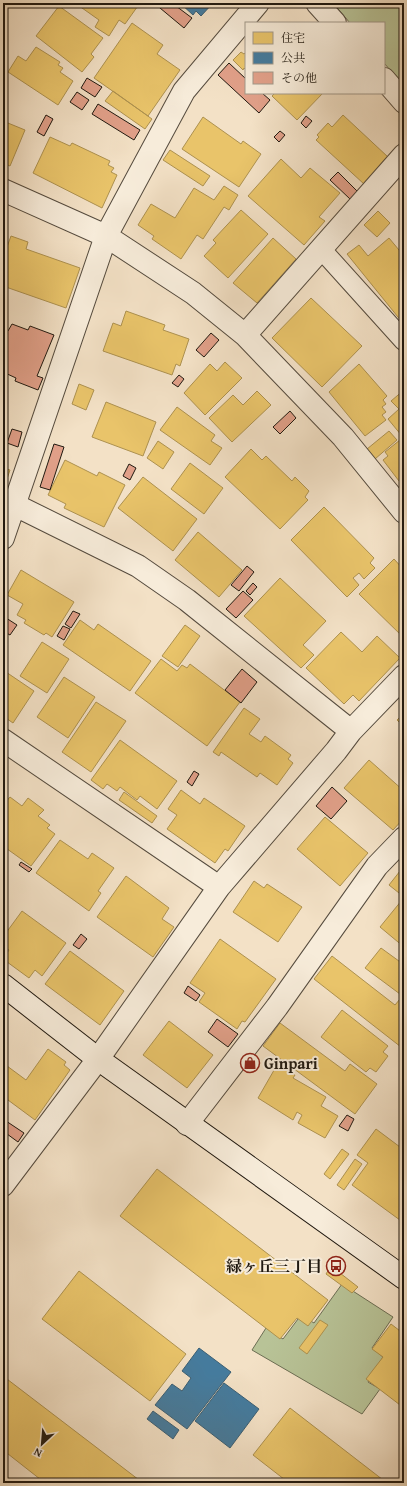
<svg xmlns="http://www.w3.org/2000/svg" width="407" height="1486" font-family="'Gentium Book Plus','Noto Serif JP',serif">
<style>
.green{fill:#b8c397;stroke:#6c6e54}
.homes{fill:#e9c46a;stroke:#ad914f}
.public{fill:#457b9d;stroke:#3a5e73}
.building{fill:#e1a089;stroke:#201910}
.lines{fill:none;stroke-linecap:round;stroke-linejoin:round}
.lane-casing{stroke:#554b3e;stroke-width:21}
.street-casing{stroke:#554b3e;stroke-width:24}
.secondary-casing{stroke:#201910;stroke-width:24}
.lane{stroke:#f7ecda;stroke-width:19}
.street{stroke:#f7ecda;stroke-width:22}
.secondary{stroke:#f7ecda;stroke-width:22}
.labels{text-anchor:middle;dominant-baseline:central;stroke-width:4;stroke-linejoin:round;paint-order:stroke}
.poi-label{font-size:16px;font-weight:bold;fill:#201910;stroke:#f7ecda;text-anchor:start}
</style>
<rect width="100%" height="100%" fill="#f3e1c6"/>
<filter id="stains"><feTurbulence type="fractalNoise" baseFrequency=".005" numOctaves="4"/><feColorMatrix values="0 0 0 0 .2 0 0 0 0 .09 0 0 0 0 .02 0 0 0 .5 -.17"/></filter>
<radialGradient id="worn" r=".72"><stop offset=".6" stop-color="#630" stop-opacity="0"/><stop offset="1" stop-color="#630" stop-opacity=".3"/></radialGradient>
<path class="green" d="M333 3H395L404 13V86L384 63V23H350Z
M342 1284 393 1317 372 1348 383 1357 368 1382 380 1389 362 1414 252 1350 266 1328 283 1339 301 1315 314 1323Z"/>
<path class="homes" d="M75 3H140L125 24 119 20 109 36 95 27 99 20Z
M59 6 103 38 91 54 94 57 82 72 36 36Z
M132 23 163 45 157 54 180 70 148 116 94 78Z
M36 47 60 62 58 65 63 68 60 72 73 81 58 105 8 72 18 56 26 61Z
M241 52 244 54 246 52V70L244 68 243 70 233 60Z
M113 91 152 119 145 129 105 101Z
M275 93H323L297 120 272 96Z
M343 115 388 157 364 184 316 140 319 137 317 135 328 123 332 127Z
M203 117 241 144 243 141 261 154 239 187 182 149Z
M3 121 25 130 10 166 3 163Z
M50 137 70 146 72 143 110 161 108 165 114 168 111 172 117 175 102 208 33 173Z
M170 150 210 176 203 186 163 160Z
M281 159 301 178 310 168 340 193 319 217 325 221 304 245 248 196Z
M224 186 238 195 229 210 224 207 203 239 197 235 181 259 152 239 154 236 138 225 151 204 175 218 194 188 214 200Z
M241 210 268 234 228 278 204 256 216 243 213 240Z
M378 211 390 223 377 237 364 225Z
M11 236 28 242 26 249 80 268 66 308 3 286V245L7 247Z
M273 238 296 259 257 303 233 283Z
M389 238 404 256V321L402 322 347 254 359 245 368 256Z
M311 298 362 346 322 387 272 338Z
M126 311 165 325 163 330 189 339 180 366 176 364 172 375 103 351 113 323 121 326Z
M225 362 242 378 205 415 184 393 210 364 217 371Z
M359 364 387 396 383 400 386 404 382 407 386 412 382 415 386 420 365 436 329 392Z
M79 384 94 390 86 410 72 404Z
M404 390V434L402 436 388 419 399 409 391 401Z
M257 391 271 405 232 442 209 418 233 395 243 405Z
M106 402 156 422 143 456 92 437Z
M177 407 215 435 211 441 222 448 210 465 160 430Z
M389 431 397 440 375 459 367 449Z
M400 440 402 443 404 441V477L399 481 383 460 388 456 385 452Z
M158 441 174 452 163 469 147 458Z
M251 449 262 460 266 456 292 481 295 477 309 491 305 497 308 500 280 529 225 477Z
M65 460 97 476 99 472 125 485 104 527 64 508 66 504 48 495Z
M190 463 223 488 204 514 171 489Z
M3 468 10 470 6 482 3 481Z
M143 477 197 519 173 551 118 508Z
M324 507 374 558 370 563 375 568 364 579 359 573 353 578 359 585 347 597 291 540Z
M198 532 242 570 219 597 175 560Z
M394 559 404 570V638L359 594Z
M21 570 74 602 52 637 46 633 44 635 24 623 26 620 17 615 23 604 7 595Z
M280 578 326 621 303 645 314 655 301 668 244 616Z
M80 620 94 630 98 624 151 661 130 691 63 645Z
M185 625 200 636 178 667 162 656Z
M341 632 362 652 377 636 400 658 359 701 353 695 344 704 306 668Z
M42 642 69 659 47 693 20 676Z
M161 659 177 671 182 665 187 668 190 664 240 702 207 746 135 693Z
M3 670 34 691 13 723 3 716Z
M64 677 95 697 68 738 37 717Z
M96 702 126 721 91 772 62 752Z
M404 706V727L397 720 404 713 400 709Z
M244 708 260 719 249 734 261 742 265 736 291 755 288 759 293 763 277 785 260 773 257 777 221 752 219 756 213 752Z
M120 740 177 781 157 809 140 796 137 800 120 787 117 791 107 784 103 789 91 780Z
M369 760 404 791V818L393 830 344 788Z
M181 790 200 804 204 798 245 826 228 851 225 849 215 863 167 829 177 815 168 809Z
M124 792 157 816 152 823 119 800Z
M10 797 22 806 28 798 44 810 38 816 50 825 47 828 55 834 31 866 3 846V805Z
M325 817 368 853 340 886 297 849Z
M60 840 88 859 92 853 114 868 98 891 101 893 89 911 36 873Z
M404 866V897L389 885Z
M126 876 169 908 162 919 174 927 153 957 97 917Z
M254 881 264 888 267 884 302 907 278 942 233 912Z
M402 900 404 902V947L380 927Z
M22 911 66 943 42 976 35 970 29 978 3 959 9 950 3 945V937Z
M220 939 276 979 245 1022 242 1021 237 1029 199 1002 205 993 190 983Z
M381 948 403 964 404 963V997L365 968Z
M70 951 124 991 100 1025 45 984Z
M332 956 395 1005 400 999 404 1003V1043L401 1047 314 979Z
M342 1010 388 1046 383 1052 388 1056 376 1072 370 1068 366 1072 321 1037Z
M169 1021 213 1055 187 1088 143 1055Z
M280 1023 345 1071 350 1064 377 1084 355 1114 263 1046Z
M48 1049 66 1062 64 1065 70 1070 35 1120 8 1100 3 1106V1063L26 1080Z
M277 1065 295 1075 293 1078 326 1097 321 1106 338 1116 325 1138 298 1123 302 1115 297 1112 293 1120 258 1098Z
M376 1129 404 1150V1223L352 1185 368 1163 357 1155Z
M342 1149 349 1154 330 1179 324 1174Z
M355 1159 362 1164 344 1190 337 1185Z
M157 1169 328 1300 308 1326 297 1318 280 1339 120 1216Z
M331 1266 358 1287 352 1293 326 1274Z
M79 1271 186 1354 150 1401 42 1319Z
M320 1320 328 1325 307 1354 299 1348Z
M391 1324 404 1334V1408L366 1379 383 1357 372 1349Z
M3 1376 143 1483H45L3 1450Z
M290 1408 387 1483H289L253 1455Z"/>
<path class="public" d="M180 3H213L201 16 196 11 193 15Z
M199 1348 231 1372 187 1429 155 1405 172 1384 182 1391 191 1378 182 1371Z
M224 1383 259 1409 230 1448 195 1421Z
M153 1411 179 1430 173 1439 147 1419Z"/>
<path class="building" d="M154 3H172L192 18 184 28Z
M229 63 246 79V93H262L270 100 259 113 218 75Z
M87 78 102 87 95 97 81 88Z
M77 92 89 100 82 110 70 102Z
M98 104 140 130 134 140 92 114Z
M46 115 53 119 44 136 37 132Z
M306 116 312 121 306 128 301 123Z
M280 131 285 135 279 142 274 137Z
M338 172 358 192 350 199 330 180Z
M12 324 28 330 30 326 54 335 37 376 43 378 38 390 15 381 16 378 3 372V329L8 331Z
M211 333 219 340 204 357 196 350Z
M179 375 184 379 178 387 172 383Z
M290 411 296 418 280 434 273 427Z
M12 429 22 432 18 447 7 443Z
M54 444 64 447 50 490 40 487Z
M129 464 136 468 130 480 123 476Z
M247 566 254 572 239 591 231 585Z
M253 583 257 587 250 595 246 591Z
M243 591 253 600 236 618 226 609Z
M73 611 80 614 71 628 65 624Z
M3 616 17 625 10 635 3 631Z
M63 626 70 629 64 640 57 636Z
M242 669 257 682 241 703 225 690Z
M194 771 199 774 192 786 187 782Z
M332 787 347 801 331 819 316 806Z
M21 862 32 869 29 872 19 865Z
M81 934 87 939 79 949 73 945Z
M188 986 200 995 196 1001 184 993Z
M217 1019 238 1034 228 1047 208 1032Z
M347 1115 354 1119 348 1131 339 1126Z
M6 1121 24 1133 18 1142 3 1131V1125Z"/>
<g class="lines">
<g class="lane-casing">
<path id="lane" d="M321 249 404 341"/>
</g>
<g class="street-casing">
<path id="street" d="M317 3 335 23
M384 79 404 102
M3 190 106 236 193 293 245 335 343 437 404 512
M245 335 404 155
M15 505 138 566 187 600 351 731
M3 538 106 236 184 91 258 3
M3 740 219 887
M187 1124 277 1007 377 866 404 838
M3 1185 98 1059 219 887 336 751 351 731 404 676"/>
</g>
<g class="secondary-casing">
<path id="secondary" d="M3 985 98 1059 404 1278"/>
</g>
<use href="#lane" class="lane"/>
<use href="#street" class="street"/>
<use href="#secondary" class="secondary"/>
</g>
<defs>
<g id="shop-ring" transform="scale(1)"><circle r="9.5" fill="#f7ecda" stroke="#8f2418" stroke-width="1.5"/><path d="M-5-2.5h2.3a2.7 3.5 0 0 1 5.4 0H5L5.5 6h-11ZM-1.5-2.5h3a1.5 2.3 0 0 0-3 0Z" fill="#8f2418"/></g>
<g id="bus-ring" transform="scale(1)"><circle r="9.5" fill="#f7ecda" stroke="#8f2418" stroke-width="1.5"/><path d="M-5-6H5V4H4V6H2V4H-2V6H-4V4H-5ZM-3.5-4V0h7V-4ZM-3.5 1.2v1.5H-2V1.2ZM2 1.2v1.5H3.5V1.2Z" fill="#8f2418"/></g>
</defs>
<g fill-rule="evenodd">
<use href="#shop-ring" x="250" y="1063"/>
<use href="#bus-ring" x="336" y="1266"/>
</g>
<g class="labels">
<g class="poi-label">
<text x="264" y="1063">Ginpari</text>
<text x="322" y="1266" text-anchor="end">緑ヶ丘三丁目</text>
</g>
</g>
<rect width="407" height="1486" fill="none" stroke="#f3e1c6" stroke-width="16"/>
<rect x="4" y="4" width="399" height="1478" fill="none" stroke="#201910" stroke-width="2"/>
<rect x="8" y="8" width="391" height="1470" fill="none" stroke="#201910"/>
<rect x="245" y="22" width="140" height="72" fill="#f7ecda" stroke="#a19889"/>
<rect x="253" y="32" width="20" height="12" fill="#e9c46a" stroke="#a19889"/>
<text x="281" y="42" font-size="12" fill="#201910">住宅</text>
<rect x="253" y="52" width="20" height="12" fill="#457b9d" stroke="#a19889"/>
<text x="281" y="62" font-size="12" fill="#201910">公共</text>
<rect x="253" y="72" width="20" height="12" fill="#e1a089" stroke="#a19889"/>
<text x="281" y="82" font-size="12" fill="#201910">その他</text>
<g transform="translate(42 1444) rotate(206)" stroke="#f7ecda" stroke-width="3" paint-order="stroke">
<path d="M0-3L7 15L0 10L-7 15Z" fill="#201910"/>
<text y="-6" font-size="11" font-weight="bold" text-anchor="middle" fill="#201910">N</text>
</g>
<rect width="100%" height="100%" filter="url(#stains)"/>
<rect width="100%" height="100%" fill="url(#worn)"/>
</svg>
